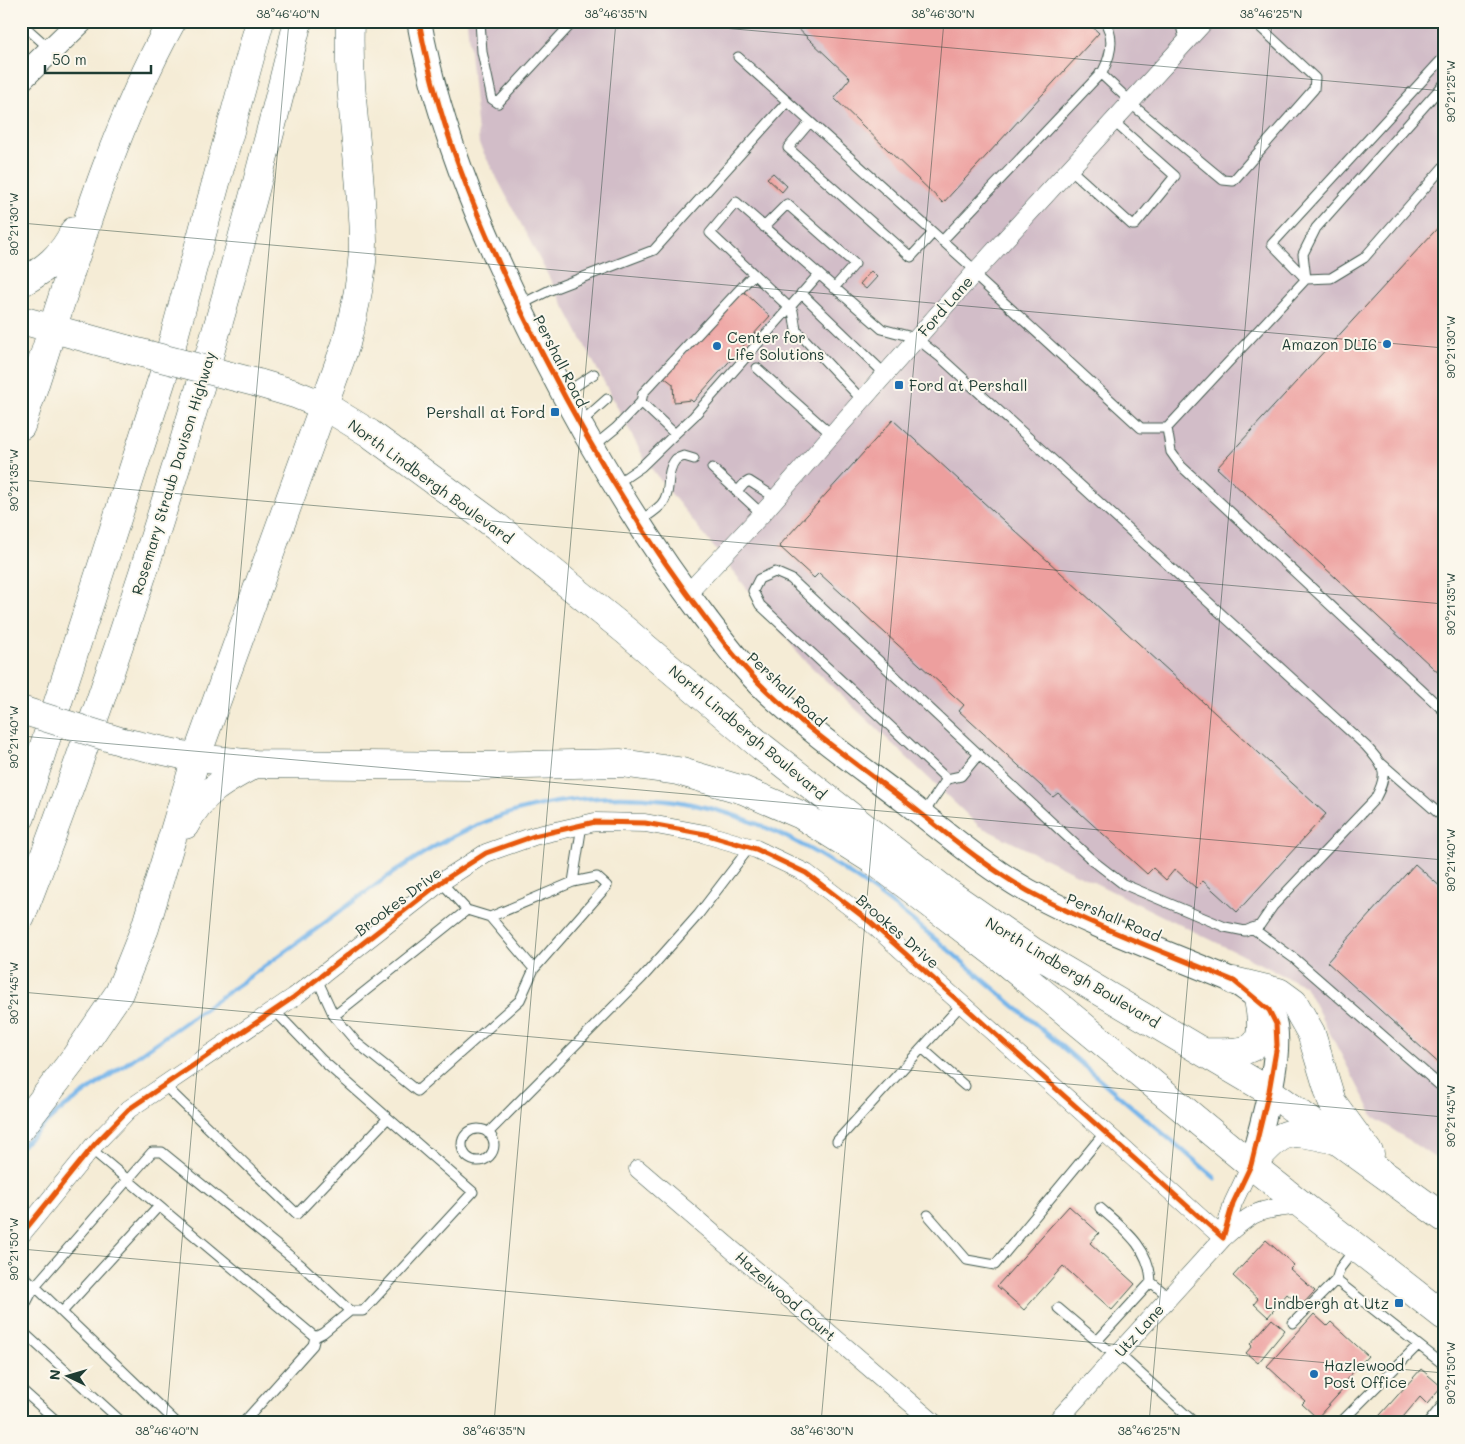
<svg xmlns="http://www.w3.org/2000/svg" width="1465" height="1444" font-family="Mali,sans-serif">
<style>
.industrial{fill:#d2bdc8}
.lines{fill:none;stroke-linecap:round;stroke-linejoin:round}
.stream{stroke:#76b5ea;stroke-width:4.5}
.building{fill:#ed9f9e}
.lane-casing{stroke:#3f574c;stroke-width:11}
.street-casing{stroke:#3f574c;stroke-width:19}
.secondary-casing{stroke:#3f574c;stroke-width:26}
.primary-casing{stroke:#3f574c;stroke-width:29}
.highway-casing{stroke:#3f574c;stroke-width:29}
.lane{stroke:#fff;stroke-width:9}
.street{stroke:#fff;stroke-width:18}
.secondary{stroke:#fff;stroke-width:24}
.primary{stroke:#fff;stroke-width:28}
.highway{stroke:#fff;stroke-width:28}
.highway-bridge-casing{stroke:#3f574c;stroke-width:29;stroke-linecap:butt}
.highway-bridge{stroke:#fff;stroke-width:28}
.cycleway-casing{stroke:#fbf7ec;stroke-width:8}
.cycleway{stroke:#e8590c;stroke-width:5}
.ticks{fill:none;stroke:#1f3d34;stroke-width:1;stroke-opacity:0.45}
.poi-dot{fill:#1f6fb2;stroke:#fbf7ec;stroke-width:2}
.labels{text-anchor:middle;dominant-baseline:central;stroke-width:4;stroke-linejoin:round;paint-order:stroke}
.street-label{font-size:15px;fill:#1f3d34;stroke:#fbf7ec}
.poi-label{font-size:15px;fill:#1f3d34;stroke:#fbf7ec;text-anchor:start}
.neatline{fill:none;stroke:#1f3d34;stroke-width:2}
.ticks-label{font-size:12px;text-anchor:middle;fill:#1f3d34}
</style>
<rect width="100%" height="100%" fill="#fbf7ec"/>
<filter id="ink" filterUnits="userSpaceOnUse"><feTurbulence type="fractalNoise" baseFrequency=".02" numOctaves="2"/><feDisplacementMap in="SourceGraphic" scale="10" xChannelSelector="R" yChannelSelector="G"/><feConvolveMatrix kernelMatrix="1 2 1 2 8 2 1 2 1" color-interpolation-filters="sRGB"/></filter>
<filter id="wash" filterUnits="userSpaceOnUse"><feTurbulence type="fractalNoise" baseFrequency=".0096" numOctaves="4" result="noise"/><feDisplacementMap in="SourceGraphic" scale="20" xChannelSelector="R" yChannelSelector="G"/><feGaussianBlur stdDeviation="1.12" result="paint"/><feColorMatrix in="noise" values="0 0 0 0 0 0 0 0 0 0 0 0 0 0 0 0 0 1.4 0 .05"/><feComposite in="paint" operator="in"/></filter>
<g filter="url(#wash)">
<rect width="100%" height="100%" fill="#f5ecd6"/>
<path class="industrial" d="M467 21H1444V1164L1374 1117 1305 986 979 826 802 658 646 462 479 144Z"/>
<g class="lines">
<path class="stream" d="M21 1146 58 1112C139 1054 221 998 301 940 350 905 397 866 450 838 495 814 544 801 595 798 767 786 883 894 1005 998 1075 1058 1145 1118 1215 1178"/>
</g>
<g id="blocks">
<path class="building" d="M790 21H1086L1099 33 943 203 834 98 850 78Z
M773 173 787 186 782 192 767 178Z
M1444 221V678L1217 468Z
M871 271 877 277 866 289 860 284Z
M742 290 770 316 693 402 691 400 674 402 673 384 664 377Z
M893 420 1326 814 1237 912 1203 881 1196 888 1175 869 1166 880 1153 868 1147 874 1058 793 1053 797 959 711 964 705 819 573 814 578 779 546Z
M1415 864 1444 890V1068L1327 962Z
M1069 1206 1099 1233 1090 1243 1135 1284 1112 1310 1063 1266 1024 1310 997 1286Z
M1266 1240 1294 1265 1290 1269 1315 1291 1301 1306 1287 1294 1268 1317 1254 1304 1258 1299 1233 1276Z
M1314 1314 1327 1326 1331 1322 1368 1356 1343 1383 1346 1386 1317 1418 1302 1404 1305 1401 1267 1366Z
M1272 1319 1285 1330 1258 1363 1246 1353 1252 1346 1250 1344Z
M1421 1369 1442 1387 1427 1404 1420 1397 1398 1423H1373Z"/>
</g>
</g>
<g filter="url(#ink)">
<use href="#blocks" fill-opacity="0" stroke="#3f574c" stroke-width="1"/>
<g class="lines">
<g class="lane-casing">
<path id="lane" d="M480 21 482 52 492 99 498 103 574 21
M1180 21 1185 43
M21 23 50 49
M738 57 976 271
M1444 57 1272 244 1306 279 1331 278 1364 258 1444 166
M1100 73 1131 102
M1130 103 1223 180 1233 181 1314 89 1315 78 1260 27 1265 21
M810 122 788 148 911 257 933 233
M1069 168 1132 225H1135L1175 176 1113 121
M764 227 787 204 855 264 834 288
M942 241 1103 71C1111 55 1115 36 1104 21
M973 274 1141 428H1167L1306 279 1303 254 1316 228 1444 84
M801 293 885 374
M520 305 550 290 654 250 787 102
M757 368 831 434
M565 393 594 374
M862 400 796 330 793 311 710 233 736 202 882 329 916 338 940 357 1366 746C1385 767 1389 773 1375 799L1273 906 1260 925 1245 931 1225 927 1123 884 1092 860 791 579 775 572 759 579 753 591 760 605 947 779 961 776 979 754
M641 402 643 393 754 274
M580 423 607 399
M1167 428 1171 452 1181 466 1444 711
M675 434 694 416 819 274
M594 446 616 428 641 402 675 434 641 467 616 484
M712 468 762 514
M737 492 744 484 749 481 776 498
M638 522C646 517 655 511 661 505 673 492 664 473 676 459L684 456 694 459
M1382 764 1444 818
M923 814 947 779
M467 910 490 917 573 882 582 825
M490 917 534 969 607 886 597 877 573 882
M1252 928 1295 959 1444 1089
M317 979 334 1016 357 1043 417 1091 520 1000 534 969
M334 1016 467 910 441 882
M922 1048 965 1086
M164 1085 297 1214 388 1118 323 1061 274 1010
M462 1145a16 16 0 1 1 32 0a16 16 0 1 1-32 0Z
M488 1133 642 978 698 915 750 847
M837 1141 962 1004
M91 1149 315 1337 313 1345 243 1423
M1100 1208C1124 1229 1150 1248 1151 1282L1169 1297
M928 1215 967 1260 995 1265 1105 1132
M1354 1250 1340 1268 1336 1280 1444 1365
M21 1273 177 1423
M1058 1308 1105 1348 1118 1353 1195 1423
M350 1311H363L473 1192 388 1118
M62 1312 159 1206
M21 1313 35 1286 152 1152H162L301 1265 350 1311 323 1333 315 1337
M1293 1323 1336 1280
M21 1330 123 1423
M1097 1341 1151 1282
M21 1389 59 1423
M1340 1423 1418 1345
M1428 1423 1444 1403"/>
</g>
<g class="street-casing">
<path id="street" d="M687 594 762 514 976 271 1205 21
M638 1169 934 1423
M21 1235 94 1145 129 1109 294 997 441 882 486 853 534 836 595 822 645 823 705 834 756 849 806 873 870 922 1223 1238
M1223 1237 1233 1203 1251 1165
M1055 1423 1223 1238C1256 1208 1260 1210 1302 1205"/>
</g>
<g class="secondary-casing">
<path id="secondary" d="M419 21C440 138 490 250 543 355 590 447 643 537 706 619 725 644 743 668 766 690 809 731 858 765 905 801 945 832 984 866 1028 891 1094 927 1165 952 1234 981 1246 990 1262 998 1270 1011 1289 1041 1260 1131 1251 1165
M21 79 81 21"/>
</g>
<g class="primary-casing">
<path id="primary" d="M21 320 54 329"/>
</g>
<g class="highway-casing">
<path id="highway" d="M21 283C44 270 63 256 74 231
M54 329 126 349
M258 383 295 394 325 406 369 433 496 526 626 631 762 747 947 892 1032 951 1269 1091 1444 1218
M21 426C67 290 102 148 172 21
M123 742 196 758 255 764 473 766 621 763 678 771 743 790 801 815 874 861 910 888 997 955 1251 1165 1444 1316
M21 817 165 370 260 21
M185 825C202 792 223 781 255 764
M21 917C134 626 224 325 298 21
M1234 981 1279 992 1294 1003 1311 1033 1332 1102 1370 1154
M1205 1052C1253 1053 1268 1053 1258 999
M21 1128 76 1056 119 993 145 928 196 758 346 344C354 311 363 277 363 242 362 169 347 95 350 21
M1251 1165C1283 1131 1284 1128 1331 1139"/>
</g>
<use href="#lane" class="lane"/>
<use href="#street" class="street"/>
<use href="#secondary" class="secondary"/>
<use href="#primary" class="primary"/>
<use href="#highway" class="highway"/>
<g class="highway-bridge-casing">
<path id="highway-bridge" d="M126 349 258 383
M21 710 123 742"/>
</g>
<use href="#highway-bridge" class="highway-bridge"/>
<g class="cycleway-casing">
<path id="cycleway" d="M21 1235 94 1145 129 1109 294 997 441 882 486 853 534 836 595 822 645 823 705 834 756 849 806 873 870 922 1223 1238 1233 1203 1251 1165 1269 1091 1277 1045 1276 1024 1269 1010 1234 981C1165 952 1094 927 1028 891 984 866 945 832 905 801 858 765 809 731 766 690 743 668 725 644 706 619 643 537 590 447 543 355 490 250 440 138 419 21"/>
</g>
<use href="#cycleway" class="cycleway"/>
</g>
</g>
<path class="ticks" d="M643 21 1444 91M21 223 1444 348M21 480 1444 604M21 736 1444 860M21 992 1444 1117M21 1249 1444 1373M166 1423 289 21M494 1423 616 21M821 1423 944 21M1149 1423 1272 21"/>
<g class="poi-dot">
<circle cx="1387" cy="344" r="5"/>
<circle cx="717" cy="346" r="5"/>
<rect x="894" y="380" width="10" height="10" rx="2.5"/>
<rect x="550" y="407" width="10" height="10" rx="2.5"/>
<rect x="1394" y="1298" width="10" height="10" rx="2.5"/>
<circle cx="1314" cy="1374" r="5"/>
</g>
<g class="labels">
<g class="street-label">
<text transform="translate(945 306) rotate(-49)">Ford Lane</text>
<text transform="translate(561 361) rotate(63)">Pershall Road</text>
<text transform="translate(173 473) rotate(-73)">Rosemary Straub Davison Highway</text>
<text transform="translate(431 481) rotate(36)">North Lindbergh Boulevard</text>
<text transform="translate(787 689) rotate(43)">Pershall Road</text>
<text transform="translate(748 732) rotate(40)">North Lindbergh Boulevard</text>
<text transform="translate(398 901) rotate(-37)">Brookes Drive</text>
<text transform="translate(1114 917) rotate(23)">Pershall Road</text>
<text transform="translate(898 931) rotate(41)">Brookes Drive</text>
<text transform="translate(1073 972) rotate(31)">North Lindbergh Boulevard</text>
<text transform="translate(786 1296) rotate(41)">Hazelwood Court</text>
<text transform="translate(1139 1330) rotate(-48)">Utz Lane</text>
</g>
<g class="poi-label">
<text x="727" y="337">Center for<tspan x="727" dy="17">Life Solutions</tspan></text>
<text x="1377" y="344" text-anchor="end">Amazon DLI6</text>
<text x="909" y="385">Ford at Pershall</text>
<text x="545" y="412" text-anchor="end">Pershall at Ford</text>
<text x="1389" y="1303" text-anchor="end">Lindbergh at Utz</text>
<text x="1324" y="1365">Hazlewood<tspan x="1324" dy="17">Post Office</tspan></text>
</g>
</g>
<rect width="1465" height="1444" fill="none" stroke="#fbf7ec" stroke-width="55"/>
<g transform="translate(68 1376) rotate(275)" stroke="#fbf7ec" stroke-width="4" paint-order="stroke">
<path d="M0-4L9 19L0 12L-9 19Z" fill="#1f3d34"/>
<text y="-8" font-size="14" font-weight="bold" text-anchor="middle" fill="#1f3d34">N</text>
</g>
<path d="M45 65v8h106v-8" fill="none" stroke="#1f3d34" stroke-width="2.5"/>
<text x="52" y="65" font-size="15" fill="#1f3d34" stroke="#fbf7ec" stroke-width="4" paint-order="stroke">50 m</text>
<rect x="28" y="28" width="1410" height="1388" class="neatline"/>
<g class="ticks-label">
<text x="288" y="18">38°46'40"N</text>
<text x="616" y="18">38°46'35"N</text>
<text x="943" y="18">38°46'30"N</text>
<text x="1271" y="18">38°46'25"N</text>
<text transform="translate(1451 91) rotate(-90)" y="4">90°21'25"W</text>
<text transform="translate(14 224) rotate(-90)" y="4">90°21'30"W</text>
<text transform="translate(1451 347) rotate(-90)" y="4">90°21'30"W</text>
<text transform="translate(14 480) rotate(-90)" y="4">90°21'35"W</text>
<text transform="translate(1451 604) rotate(-90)" y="4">90°21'35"W</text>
<text transform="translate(14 737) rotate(-90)" y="4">90°21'40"W</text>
<text transform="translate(1451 860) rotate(-90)" y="4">90°21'40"W</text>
<text transform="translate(14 993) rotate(-90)" y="4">90°21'45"W</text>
<text transform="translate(1451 1116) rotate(-90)" y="4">90°21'45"W</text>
<text transform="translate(14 1249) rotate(-90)" y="4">90°21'50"W</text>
<text transform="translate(1451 1373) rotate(-90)" y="4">90°21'50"W</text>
<text x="167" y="1435">38°46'40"N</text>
<text x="494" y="1435">38°46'35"N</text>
<text x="822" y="1435">38°46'30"N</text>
<text x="1149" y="1435">38°46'25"N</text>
</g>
</svg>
